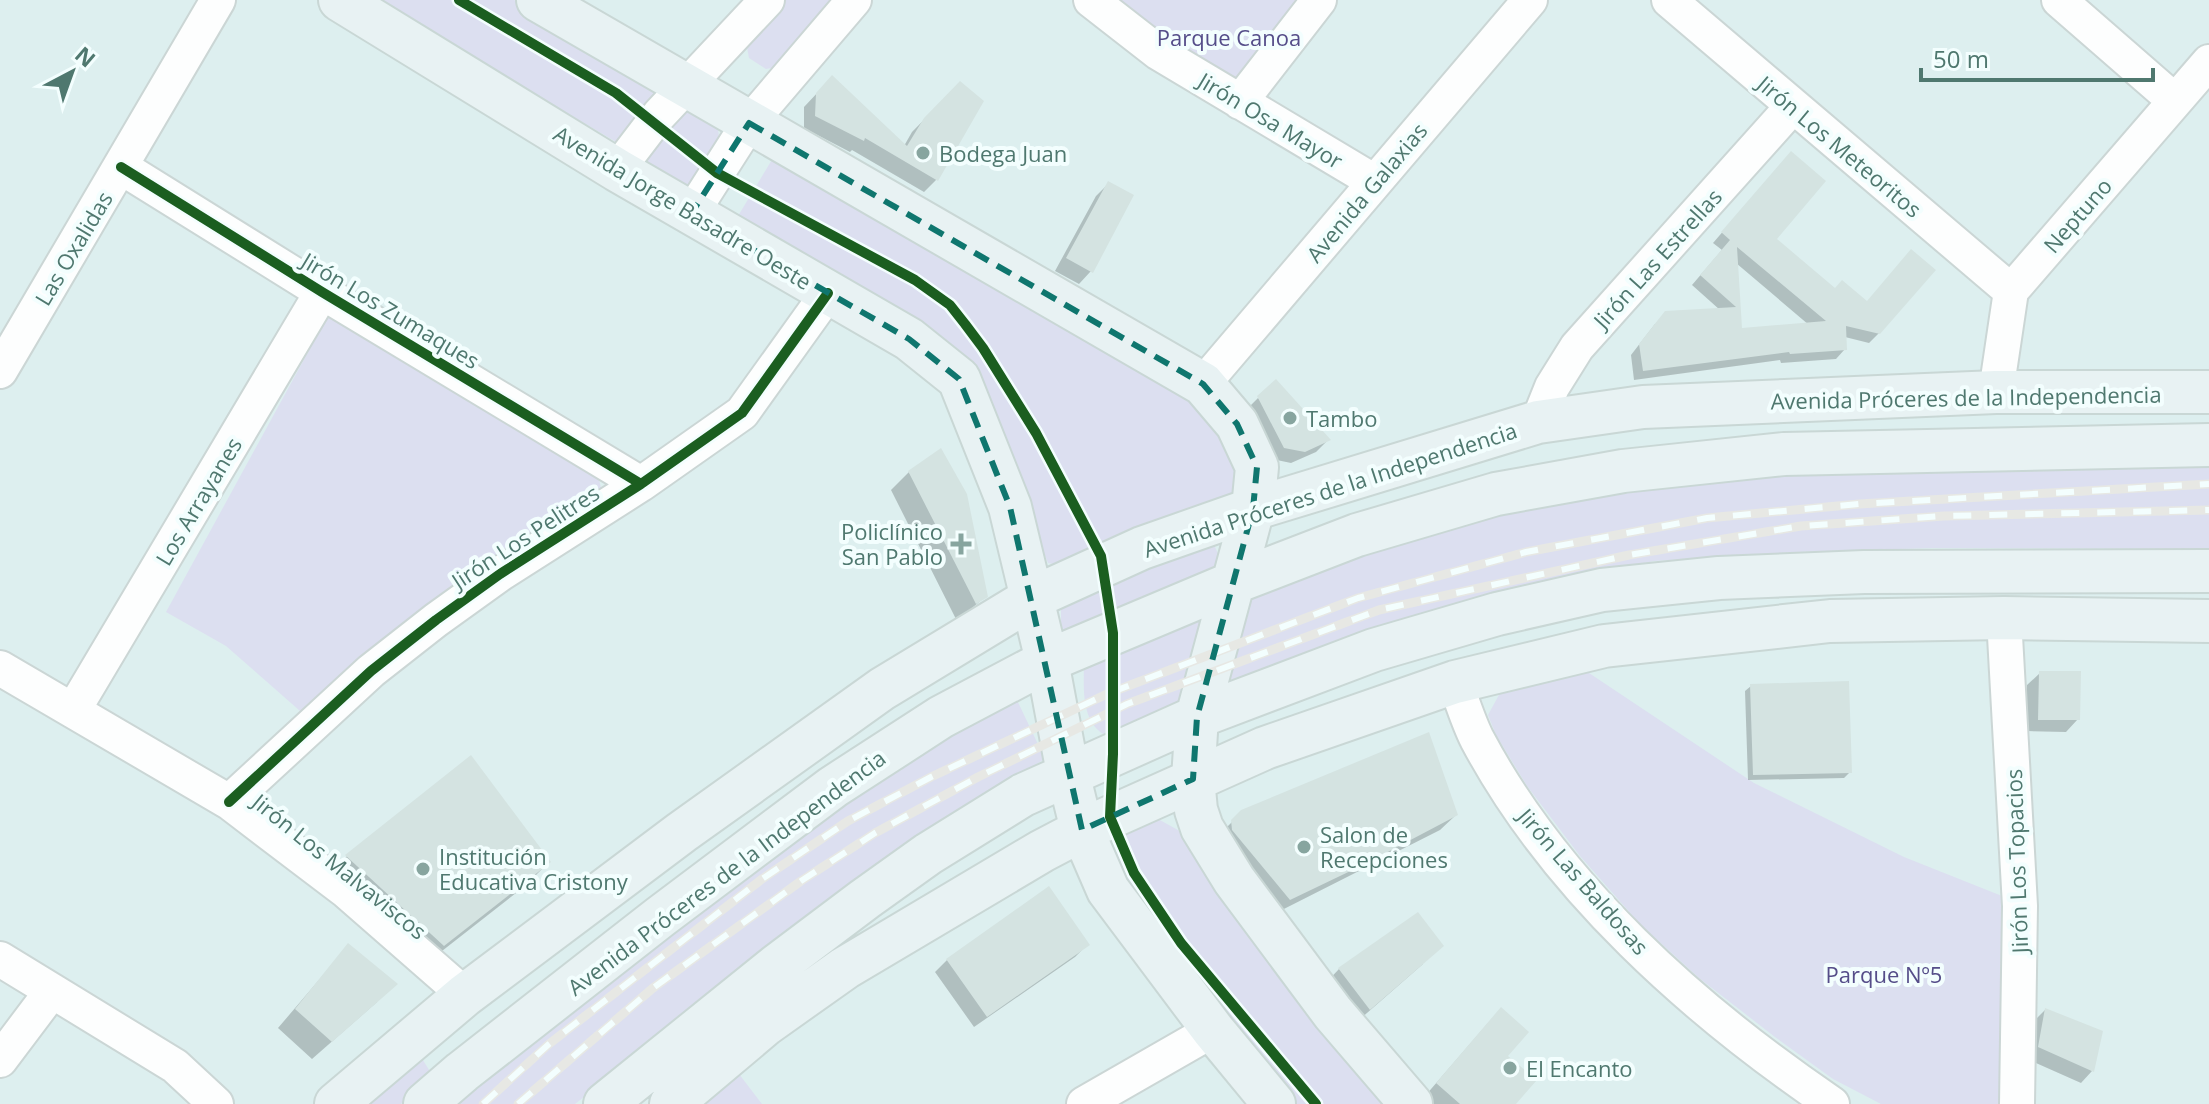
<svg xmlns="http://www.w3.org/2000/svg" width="2209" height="1104" font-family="'Open Sans',sans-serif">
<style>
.residential{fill:#ddefef}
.green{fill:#dcdff0}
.shadow{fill:#0003;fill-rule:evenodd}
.building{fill:#d4e3e1;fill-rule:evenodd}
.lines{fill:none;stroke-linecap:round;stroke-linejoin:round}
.minor-casing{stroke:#cbd6d5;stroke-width:38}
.major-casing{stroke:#c9d7d5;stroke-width:46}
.minor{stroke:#fdfefe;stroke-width:34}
.major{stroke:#e8f2f3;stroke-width:42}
.rail-casing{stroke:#e7e8e4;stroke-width:9}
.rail{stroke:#f3fefe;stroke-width:6;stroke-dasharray:18;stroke-linecap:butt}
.cycleway-casing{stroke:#f3fefe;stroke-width:15}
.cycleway{stroke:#1b5e20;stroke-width:10}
.marked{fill:none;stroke:#0f766e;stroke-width:6;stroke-dasharray:16 10;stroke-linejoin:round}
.poi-dot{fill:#87a59f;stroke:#f3fefe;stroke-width:3}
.labels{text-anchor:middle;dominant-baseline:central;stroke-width:8;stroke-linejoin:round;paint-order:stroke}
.park-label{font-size:22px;fill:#554d89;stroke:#f3fefe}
.street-label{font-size:22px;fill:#4f786f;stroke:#f3fefe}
.poi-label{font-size:22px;fill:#4f786f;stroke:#f3fefe;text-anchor:start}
</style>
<rect width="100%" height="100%" fill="#f0f8f8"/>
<path class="residential" d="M0 0H2209V1104H0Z"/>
<path class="green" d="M375 0H514L658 85 655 102 623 146Z
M784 0H842L782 66 766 69 749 58 746 42Z
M1112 0H1301L1239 83 1145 28Z
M690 110C696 112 704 114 709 118 735 136 702 170 690 187L648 162 650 146 672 114Z
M773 158 1178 378 1237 452 1240 485 1229 498 1078 569 1048 563 986 407 963 362 941 336 920 320 738 216Z
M331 310 596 465 602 493 308 718 226 646 166 612Z
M2209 462V549L1931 548 1796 552 1654 561 1511 591 1235 683 1226 681 1249 597 1332 563 1537 504 1624 486 1786 472Z
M1205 541 1214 545 1221 560 1214 572 1061 637V604Z
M1203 614 1185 698 1149 717 1103 734C1080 719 1084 685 1084 661Z
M1583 669 1754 783 1904 857 2002 896 2001 1104H1881L1833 1079 1775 1037 1699 978 1640 924 1580 856 1527 786 1496 735 1488 715 1500 693 1539 679Z
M1016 698 1045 759 946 817 892 856 575 1104H449L895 763Z
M1141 818 1158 819 1178 830 1285 972 1396 1104H1289L1153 924 1115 861 1118 844 1128 827Z
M421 1057 431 1073 401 1104H367Z
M739 1074 762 1104H703Z"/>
<path class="shadow" d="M960 83 936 180 924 192 852 150 850 152 804 128V107L820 90 904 146 912 132Z
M1782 163 1774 239 1879 333 1869 343 1845 337V349L1836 359 1781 363 1780 360 1634 380 1631 355 1655 324 1720 310 1692 285 1722 250 1713 243ZM1736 263 1809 325 1740 330Z
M1108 184 1091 271 1079 284 1055 271 1096 196Z
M1258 398 1328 440 1316 452 1291 463 1272 459 1246 410Z
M909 472 986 596 957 621 891 490Z
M2040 673 2078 719 2066 732 2027 731V685Z
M1751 686 1850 772 1844 778 1748 780 1745 691Z
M470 758 549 862 525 886 419 969 323 880 346 857Z
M1242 812 1456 815 1440 830 1274 914 1217 837Z
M1418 915 1423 964 1351 1027 1321 988 1339 969Z
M1087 945 1075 957 974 1027 935 972 947 960Z
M348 946 377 1002 312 1059 278 1028Z
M2045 1010 2092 1071 2081 1083 2027 1059 2033 1022Z
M1489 1022 1514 1104H1434L1425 1096Z"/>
<path class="building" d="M832 75 907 146 924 118 960 81 984 101 938 181 865 138 864 141 815 116 816 93Z
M1791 151 1826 181 1777 239 1835 288 1842 280 1867 301 1911 249 1936 270 1880 334 1846 326 1847 350 1790 354 1789 352 1643 371 1639 344 1665 311 1736 307 1700 275 1730 240 1721 232ZM1737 247 1826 321 1742 328Z
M1108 181 1134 195 1093 273 1066 258Z
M1276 379 1331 440 1305 452 1284 448 1257 396Z
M941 448 967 494 988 597 976 604 908 471Z
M2039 671H2081L2080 720H2038Z
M1849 681 1852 773 1753 775 1750 684Z
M1429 732 1458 815 1365 864 1290 900 1232 830 1231 820 1241 810Z
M471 755 551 862 444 946 345 855Z
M1049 886 1090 945 987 1017 946 959Z
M1418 912 1444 946 1370 1010 1338 968Z
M348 943 398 984 332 1042 295 1009Z
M1501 1007 1529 1032 1508 1056 1537 1080 1516 1104H1460L1436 1083Z
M2045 1008 2103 1031 2094 1072 2038 1047Z"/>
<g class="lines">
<g class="minor-casing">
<path id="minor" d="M1091 0 1159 53 1375 182
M1669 0 2011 291
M2059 0 2175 101
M1240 102 1319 0
M121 167 322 292 641 484
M617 170 659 115 767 0
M691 214 749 123 854 0
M0 371 218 0
M1203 384 1530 0
M1996 392 2011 291 2209 62
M1538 422 1552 387 1577 347 1793 106
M2004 618 2020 906 2017 1104
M0 668 229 802 346 891 465 995
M1455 682C1462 701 1468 721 1477 739 1556 888 1695 1011 1832 1104
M74 709 322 292
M229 802 371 671 436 620 500 574 641 484 742 413 828 293
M0 959 175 1066 216 1104
M0 1060 52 991
M1084 1104 1213 1030"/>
</g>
<g class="major-casing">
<path id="major" d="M340 0 617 170 909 339 959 379 1010 507 1047 661 1068 773 1082 830 1108 890 1213 1030 1274 1104
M538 0 1203 384 1237 424 1257 467 1253 509 1197 717 1193 779 1196 810 1202 828 1234 880 1333 1013 1411 1104
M336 1104 465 995 682 832 882 689 1032 598 1142 548 1253 509 1538 422 1643 407 1996 392H2209
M425 1104 462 1072 660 917 833 787 941 717 1047 661 1235 582 1357 535 1496 494 1623 471 1784 454 2209 445
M605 1104 776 966 865 899 928 854 1023 795 1197 717 1374 650 1497 614 1602 590 1719 578 1864 572 2209 571
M671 1104 766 1024 845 968 1042 851 1082 830 1265 748 1455 682 1604 646 1830 621 2004 618 2209 621"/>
</g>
<use href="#minor" class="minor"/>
<use href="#major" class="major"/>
<g class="rail-casing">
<path id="rail" d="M483 1104 549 1044 762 879 848 821 931 777 1107 694 1358 598 1526 552 1707 518 1859 504 2209 484
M518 1104 653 988 801 881 875 833 978 777 1127 704 1379 610 1629 555 1801 526 1944 516 2209 510"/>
</g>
<use href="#rail" class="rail"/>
<g class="cycleway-casing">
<path id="cycleway" d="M459 0 616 93 717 173 915 280 950 305 965 324 983 348 1036 433 1101 556 1113 633V754L1110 817 1134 873 1181 943 1316 1104
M121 167 322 292 641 484
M229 802 371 671 436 620 500 574 641 484 742 413 828 293"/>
</g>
<use href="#cycleway" class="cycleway"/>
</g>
<path class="marked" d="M749 123 1203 384 1237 424 1257 467 1253 509 1197 717 1193 779 1082 830 1010 507 959 379 909 339 691 214Z"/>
<g class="poi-dot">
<circle cx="923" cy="153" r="8"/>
<circle cx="1290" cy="418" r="8"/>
<path d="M957 532h8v8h8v8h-8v8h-8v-8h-8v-8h8z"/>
<circle cx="1304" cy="847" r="8"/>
<circle cx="423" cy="869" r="8"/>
<circle cx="1510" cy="1068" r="8"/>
</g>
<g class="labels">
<g class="park-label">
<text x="1229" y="37">Parque Canoa</text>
<text x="1884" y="974">Parque Nº5</text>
</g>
<g class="street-label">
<text transform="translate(1271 120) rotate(31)">Jirón Osa Mayor</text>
<text transform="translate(1840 146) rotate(40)">Jirón Los Meteoritos</text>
<text transform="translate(1366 192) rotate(-50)">Avenida Galaxias</text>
<text transform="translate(683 207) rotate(31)">Avenida Jorge Basadre Oeste</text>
<text transform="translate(2077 215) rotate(-49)">Neptuno</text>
<text transform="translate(73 248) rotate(-59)">Las Oxalidas</text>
<text transform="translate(1657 258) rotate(-48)">Jirón Las Estrellas</text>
<text transform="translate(391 310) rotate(31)">Jirón Los Zumaques</text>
<text transform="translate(1966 397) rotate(-1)">Avenida Próceres de la Independencia</text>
<text transform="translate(1330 489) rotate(-18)">Avenida Próceres de la Independencia</text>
<text transform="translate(198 501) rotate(-59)">Los Arrayanes</text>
<text transform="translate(525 536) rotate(-33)">Jirón Los Pelitres</text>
<text transform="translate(2016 861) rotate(-92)">Jirón Los Topacios</text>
<text transform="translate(340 866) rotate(39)">Jirón Los Malvaviscos</text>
<text transform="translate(726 872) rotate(-37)">Avenida Próceres de la Independencia</text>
<text transform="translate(1584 881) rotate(49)">Jirón Las Baldosas</text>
</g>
<g class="poi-label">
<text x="939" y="153">Bodega Juan</text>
<text x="1306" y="418">Tambo</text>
<text x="943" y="531" text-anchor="end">Policlínico<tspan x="943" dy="25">San Pablo</tspan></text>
<text x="1320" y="834">Salon de<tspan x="1320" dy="25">Recepciones</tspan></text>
<text x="439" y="856">Institución<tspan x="439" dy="25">Educativa Cristony</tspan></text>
<text x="1526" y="1068">El Encanto</text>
</g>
</g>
<g transform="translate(72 72) rotate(41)" stroke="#f3fefe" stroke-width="6" paint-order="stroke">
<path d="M0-6L14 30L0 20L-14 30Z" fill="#4f786f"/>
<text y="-12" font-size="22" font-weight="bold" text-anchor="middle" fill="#4f786f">N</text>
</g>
<path d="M1921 68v12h232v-12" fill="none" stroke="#4f786f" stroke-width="4"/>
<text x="1933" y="68" font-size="24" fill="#4f786f" stroke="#f3fefe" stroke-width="6" paint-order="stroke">50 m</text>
</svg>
